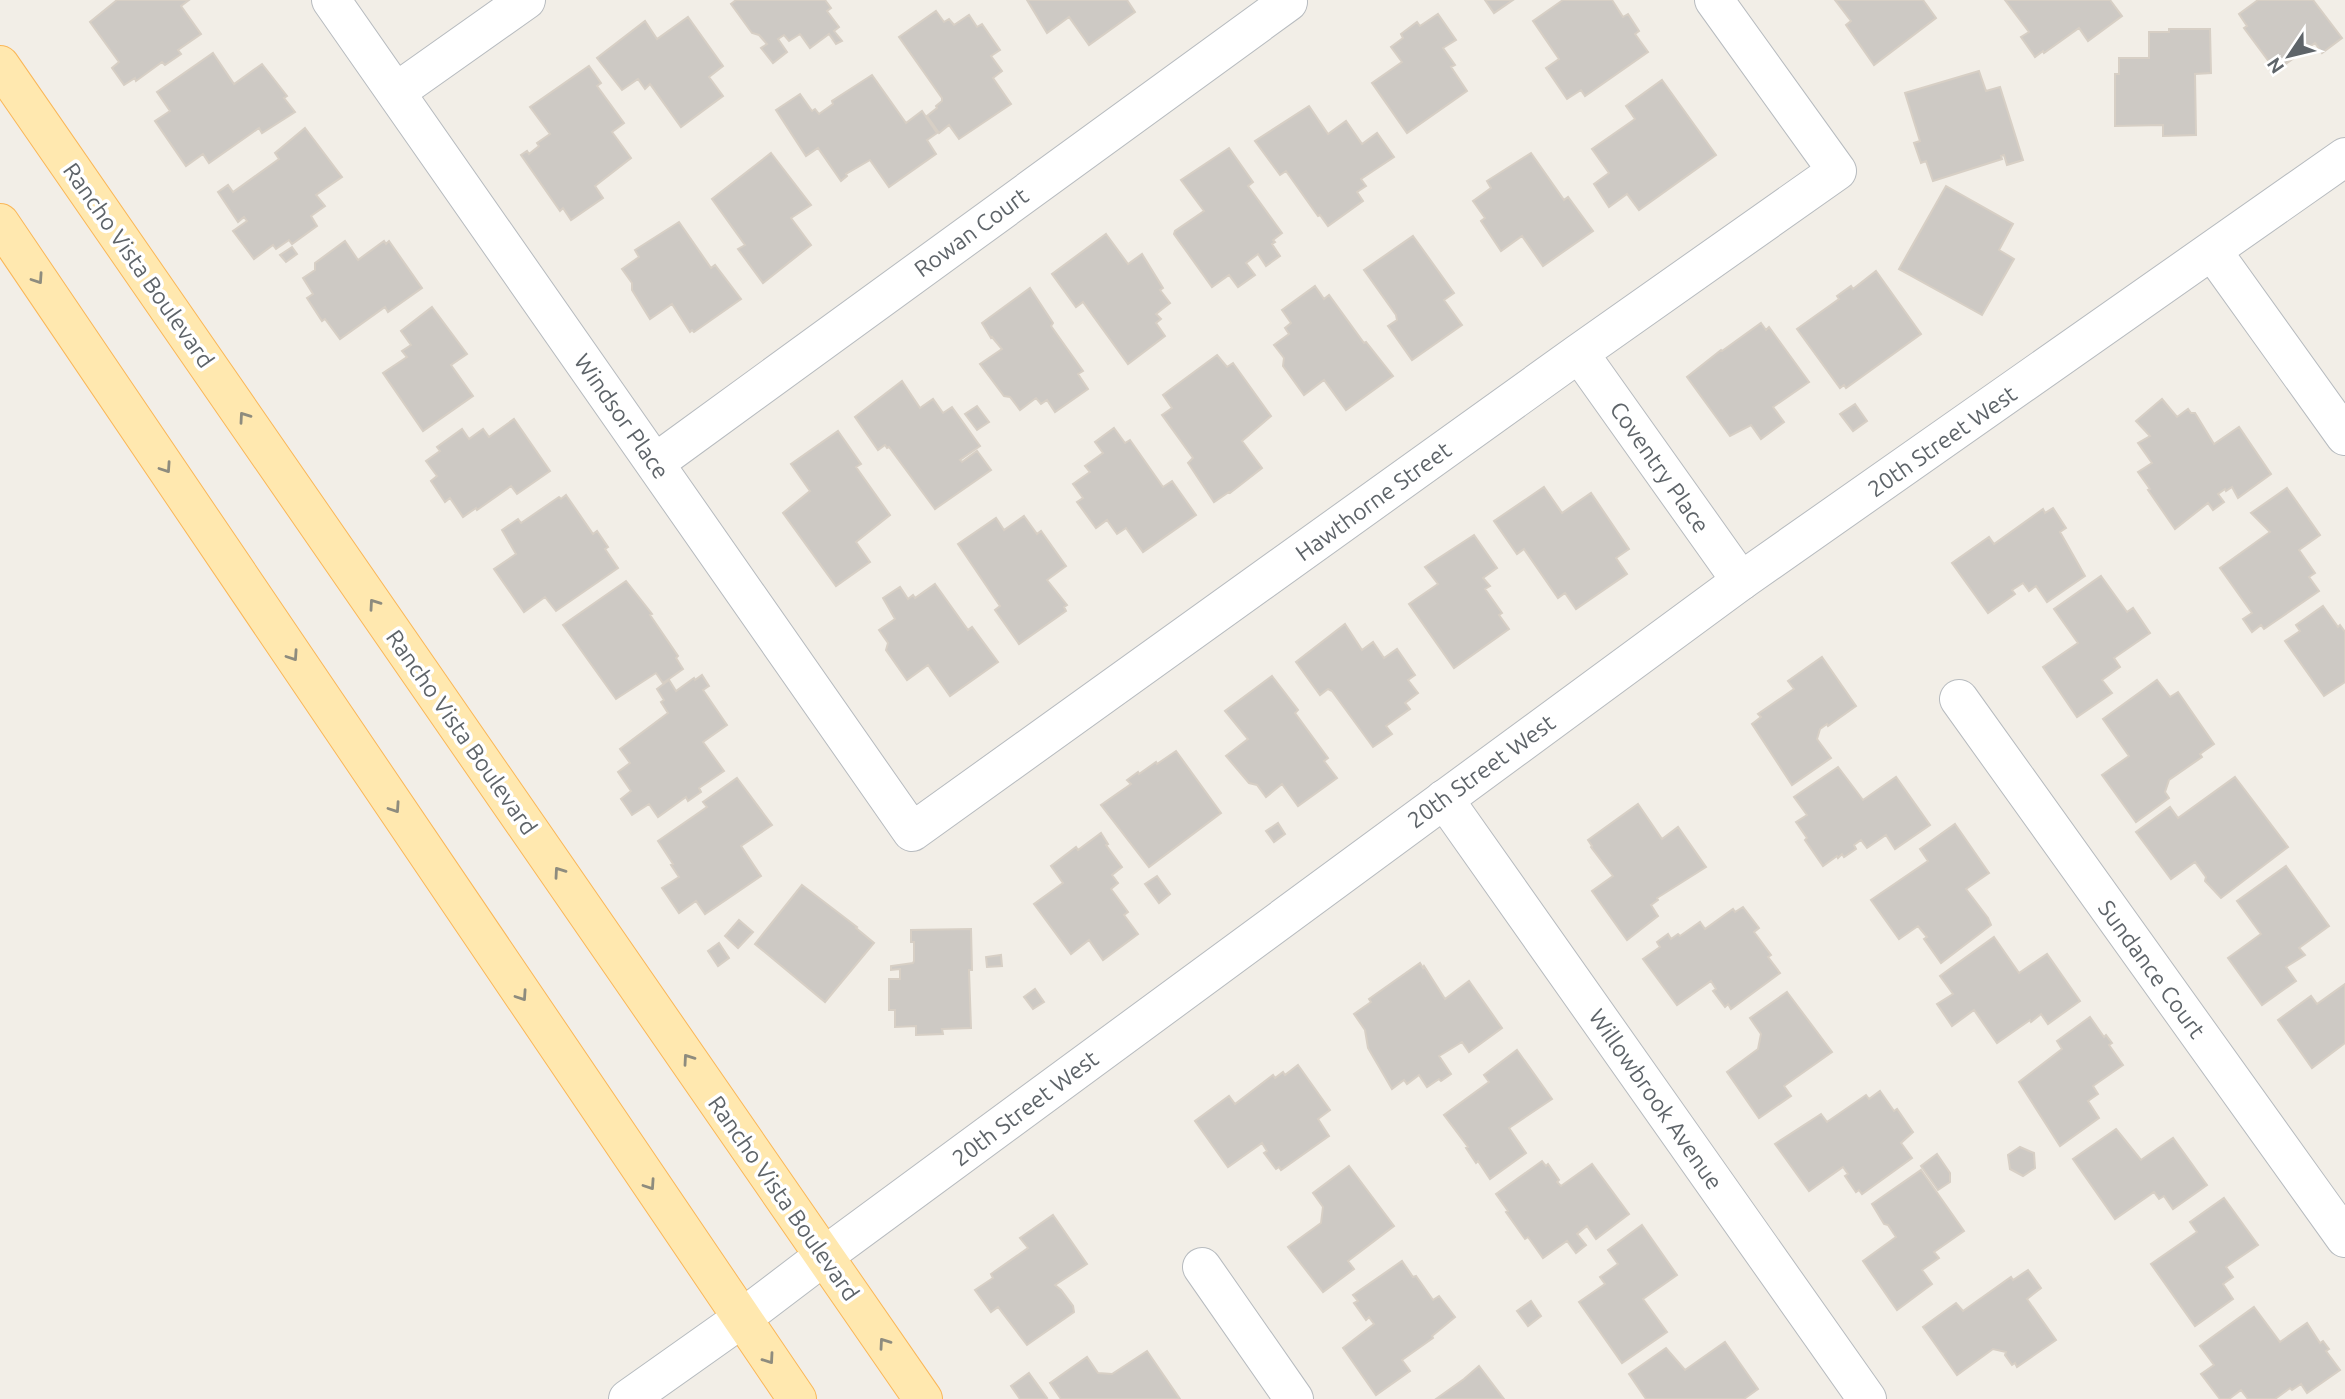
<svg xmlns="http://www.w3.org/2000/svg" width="2345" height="1399" font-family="Ubuntu,sans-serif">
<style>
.building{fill:#cdc9c4;stroke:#d7cfc5;stroke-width:2}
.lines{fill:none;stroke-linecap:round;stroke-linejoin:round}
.minor-casing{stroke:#b7bbbf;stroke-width:40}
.tertiary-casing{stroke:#b7bbbf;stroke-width:40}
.secondary-casing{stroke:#b6bbbf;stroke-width:40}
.primary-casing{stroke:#fab758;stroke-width:40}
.minor{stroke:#fff;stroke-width:38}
.tertiary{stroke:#fff;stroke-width:38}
.secondary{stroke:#fff;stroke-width:38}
.primary{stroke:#ffe8af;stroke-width:38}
.oneway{stroke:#8e8c7e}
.labels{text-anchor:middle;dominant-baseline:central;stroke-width:7;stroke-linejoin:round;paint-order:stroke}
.street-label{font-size:23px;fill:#5e6469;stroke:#fff}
</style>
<rect width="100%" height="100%" fill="#f2eee7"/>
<path class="building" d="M117 0H189L181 6 201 34 178 50 181 54 165 65 162 62 136 81 135 78 124 85 112 68 119 62 90 22Z
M736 0H825L831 8 827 11 839 27 834 31 842 41 836 44 829 34 810 48 800 34 789 41 784 35 778 39 787 52 773 63 761 48 767 44 759 35 752 33 731 4Z
M1027 0H1127L1135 12 1089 45 1069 17 1047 33Z
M1485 0H1513L1494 13Z
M1563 0H1612L1623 17 1628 14 1639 31 1635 34 1648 52 1585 96 1581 90 1567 99 1546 68 1559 59 1533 21Z
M1835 0H1923L1936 18 1874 65 1846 25 1851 21Z
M2005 0H2110L2122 16 2088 41 2079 28 2044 53 2043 51 2035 57 2021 37 2029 32Z
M2258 0H2313L2342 38 2322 53 2315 43 2276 71 2244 28 2247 26 2239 14Z
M936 11 944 22 949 19 954 25 969 15 977 27 982 24 1000 50 991 56 1002 71 993 78 1011 104 959 139 949 125 939 133 927 116 937 108 936 106 942 101V98L899 37Z
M1438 14 1456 40 1443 48 1455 65 1451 67 1467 91 1407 133 1372 83 1402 62 1391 47 1403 38 1401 34 1417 22 1420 26Z
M688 17 723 66 709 77 723 96 681 127 650 84 645 89 638 79 622 90 597 58 645 21 657 39Z
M2169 29H2210L2211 73 2195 74 2196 135 2163 136V125L2115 126V74H2119V58H2149V32H2169Z
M213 53 234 84 262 64 287 96 284 98 295 112 262 133 259 128 209 163 203 154 186 166 155 121 170 111 157 92Z
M589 66 601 83 597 86 624 123 612 132 631 158 595 186 603 198 571 220 563 208 560 211 521 155 527 151 529 154 539 146 537 143 550 134 530 107Z
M1979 71 1986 91 2000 87 2023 160 2007 165 2004 155 2001 156 2002 159 1933 181 1926 161 1921 163 1914 143 1920 141 1905 93Z
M872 75 906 123 922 111 937 133 927 140 936 154 889 187 870 160 846 174 847 176 841 181 818 148 806 156 776 110 800 94 812 111 815 109 819 114 833 104 832 101Z
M1662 80 1716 155 1639 210 1627 194 1609 207 1594 184 1609 173 1592 149 1635 119 1626 106Z
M1309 106 1328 134 1346 121 1362 144 1377 133 1394 157 1361 179 1366 186 1357 192 1363 201 1328 226 1320 215 1318 216 1286 171 1280 175 1255 141Z
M305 128 342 177 316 195 325 206 311 216 317 226 292 244 289 240 276 249 273 245 254 259 233 231 247 221 244 217 238 222 218 192 228 185 233 192 279 159 275 153Z
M1229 148 1253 182 1248 186 1282 233 1273 240 1275 242 1272 244 1280 256 1266 266 1258 254 1246 263 1255 275 1238 287 1229 275 1212 287 1174 234 1175 231 1204 211 1181 180Z
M771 153 811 205 791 218 811 245 763 283 738 249 745 245 712 199Z
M1531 153 1564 200 1568 197 1593 231 1543 266 1522 236 1501 251 1481 221 1485 218 1473 201 1491 188 1487 181Z
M1946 186 2013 224 1999 250 2014 259 1982 315 1899 269Z
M679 222 711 268 715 265 741 299 694 332 692 330 690 332 672 304 650 319 632 290V283L622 269 639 257 635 250Z
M1106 234 1128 264 1142 254 1163 288 1160 290 1170 303 1156 314 1161 319 1156 323 1165 336 1128 364 1083 302 1076 307 1052 274Z
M1413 236 1454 293 1444 300 1462 325 1412 360 1388 326 1397 320 1396 315 1364 270Z
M345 241 358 260 384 241 386 244 389 241 422 288 388 312 385 307 340 339 325 319 322 321 307 298 313 294 303 278 315 270V263Z
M292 247 297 254 286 262 280 255Z
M1876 271 1921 334 1846 388 1844 385 1840 388 1797 329 1839 299 1837 296 1851 286 1853 289Z
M1315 286 1324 299 1329 295 1364 343 1366 342 1393 376 1346 410 1324 380 1304 395 1283 366 1284 358 1274 345 1289 334 1285 328 1291 323 1282 310Z
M1030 288 1053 323 1051 326 1083 371 1078 374 1088 389 1055 412 1047 400 1041 404 1036 398 1020 410 1010 397 1004 396 980 364 1002 349 992 337 991 338 982 323Z
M432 307 467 354 451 365 473 396 423 431 383 373 407 357 402 351 411 345 401 331Z
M1761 323 1766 330 1769 327 1809 382 1773 407 1784 422 1761 439 1751 425 1730 436 1687 377 1721 350 1722 351Z
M1217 355 1227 367 1233 363 1271 416 1242 441 1262 468 1230 493 1229 492 1214 502 1188 463 1193 458 1162 415 1172 408 1163 395Z
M902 381 920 408 933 399 943 413 952 407 980 446 960 460 962 462 977 451 991 470 935 509 889 447 887 448 885 445 878 450 855 417Z
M2162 399 2177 417 2188 409 2191 413H2195L2214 444 2239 427 2271 474 2238 498 2232 487 2226 491 2225 489 2218 494 2224 502 2213 510 2208 503 2175 529 2148 490 2150 489 2138 472 2152 463 2138 443 2150 436 2136 421Z
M1855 404 1867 421 1853 431 1840 414Z
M977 406 989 422 977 430 965 414Z
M514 419 550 471 517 494 511 486 477 510 476 508 463 517 450 498 445 502 431 481 437 476 426 461 440 451 437 447 462 429 469 439 483 429 489 437Z
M1114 428 1125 443 1130 440 1163 487 1172 481 1196 515 1143 552 1126 528 1117 534 1107 520 1096 528 1077 502 1083 498 1073 484 1090 472 1085 466 1103 453 1095 442Z
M838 431 861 464 856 467 890 515 856 542 870 562 836 586 783 513 810 491 791 464Z
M1544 487 1562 513 1591 493 1629 549 1616 558 1627 574 1576 609 1565 593 1558 598 1524 549 1517 554 1494 521Z
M2287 488 2320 535 2299 550 2315 573 2309 577 2319 591 2264 629 2261 625 2252 632 2243 619 2252 613 2220 568 2270 532 2251 513Z
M566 495 593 534 597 531 608 547 605 549 618 568 556 611 545 597 524 612 494 569 516 554 502 530 518 519 521 523 559 497 561 499Z
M2053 508 2066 528 2060 532 2085 576 2047 602 2036 586 2029 591 2023 583 2012 590 2015 594 1988 613 1952 563 1989 537 1994 544 2043 509 2045 513Z
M1024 516 1037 534 1041 531 1066 566 1047 580 1067 605 1064 607 1066 611 1019 644 995 610 1000 606 958 544 996 518 1004 530Z
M1474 535 1497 568 1483 578 1490 586 1485 589 1502 613 1499 615 1509 629 1454 668 1409 604 1438 584 1425 567Z
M2101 576 2127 612 2133 608 2150 633 2114 658 2120 667 2102 680 2112 693 2077 717 2043 667 2078 643 2054 609Z
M626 581 652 614 650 615 678 656 676 658 683 669 663 683 656 673 616 699 563 625Z
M935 584 968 630 972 627 998 662 950 696 928 665 907 680 886 650 888 643 879 630 895 619 883 598 900 587 908 599 913 595 915 598Z
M2323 606 2338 627 2340 625 2345 632V682L2324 696 2285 641 2300 631 2296 625Z
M1345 624 1362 650 1373 642 1384 658 1397 649 1415 675 1408 680 1418 693 1405 703 1410 709 1386 726 1392 734 1373 747 1332 691 1328 689 1320 695 1296 662Z
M1822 657 1856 706 1828 726 1827 724 1820 729 1817 739 1831 758 1792 785 1752 724 1761 717 1758 714 1794 689 1788 681Z
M702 675 709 686 703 690 727 725 703 742 724 771 699 788 701 792 688 801 686 797 658 817 649 804 632 815 621 799 631 791 618 772 630 763 620 749 668 713 661 702 664 700 657 689 669 680 676 691 694 678 695 680Z
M1272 676 1298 710 1295 713 1328 758 1324 761 1337 778 1298 806 1282 784 1266 797 1257 785 1249 783 1226 756 1248 739 1225 711Z
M2157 680 2170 697 2178 692 2214 744 2200 754 2202 757 2169 780 2165 792 2169 798 2136 822 2102 775 2129 756 2103 719Z
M1176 751 1221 813 1149 867 1101 805 1131 784 1127 780 1138 772 1139 774 1156 762 1157 764Z
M1838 767 1863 800 1896 777 1930 825 1895 849 1886 835 1867 848 1861 840 1854 845 1856 849 1844 857 1842 854 1838 858 1837 856 1823 866 1805 840 1807 838 1796 822 1807 815 1794 797Z
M2235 777 2288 847 2221 898 2205 881 2206 877 2195 862 2171 879 2136 832 2170 807 2178 818Z
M737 778 772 825 741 846 761 876 705 914 696 901 679 913 662 888 679 877 671 865 673 864 658 841 707 807 703 802Z
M1638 804 1662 839 1678 827 1706 867 1657 898 1658 900 1651 905 1658 916 1627 940 1592 891 1613 876 1591 847 1592 846 1588 840Z
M1278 823 1285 834 1274 842 1266 831Z
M1955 824 1989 873 1966 889 1988 918 1991 925 1941 963 1924 939 1927 937 1918 926 1899 939 1871 900 1928 861 1920 849Z
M1101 833 1108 844 1106 845 1122 867 1112 875 1118 883 1111 889 1128 912 1124 915 1138 934 1103 960 1089 940 1071 954 1034 904 1063 883 1051 866 1076 847 1078 850Z
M2286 866 2329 926 2299 948 2305 955 2286 967 2296 981 2262 1005 2228 958 2261 934 2237 901Z
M1157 876 1170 894 1159 903 1145 884Z
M802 885 857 927 856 928 874 943 825 1002 755 944Z
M1743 907 1759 928 1754 932 1771 955 1768 957 1780 973 1731 1009 1728 1004 1725 1007 1713 991 1716 989 1711 981 1677 1005 1643 959 1660 947 1657 942 1668 934 1671 939 1678 934 1680 936 1700 922 1705 929 1733 909 1735 912Z
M739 920 753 932 738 948 725 936Z
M971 929 972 970H969L971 1028 942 1029 943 1034 916 1035V1026L895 1027V1010H889V979H900V969L891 970V966L913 963 914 961V942H911V930Z
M1994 937 2019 973 2047 954 2080 1001 2048 1024 2041 1014 2031 1022 2030 1020 1997 1043 1974 1010 1952 1026 1937 1004 1953 994 1940 976Z
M719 943 729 958 718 966 708 951Z
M1001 955 1002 966 987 967 986 957Z
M1420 963 1423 968 1424 966 1445 999 1469 981 1502 1028 1469 1052 1462 1042 1439 1056 1451 1074 1441 1081 1439 1079 1427 1087 1419 1075 1407 1084 1404 1080 1392 1089 1368 1048 1365 1030 1354 1014 1371 1002 1369 999Z
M2345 984V1043L2312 1068 2278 1020 2311 996 2317 1004Z
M1035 989 1044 1002 1033 1009 1024 997Z
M1787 992 1832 1052 1784 1086 1791 1096 1759 1118 1727 1072 1758 1049 1761 1034 1750 1018Z
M2090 1017 2104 1037 2106 1035 2112 1043 2109 1045 2123 1065 2093 1086 2098 1094 2088 1101 2099 1118 2060 1146 2019 1082 2062 1049 2057 1041Z
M1517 1050 1552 1099 1509 1128 1526 1153 1490 1179 1478 1161 1476 1163 1466 1148 1468 1147 1444 1115 1489 1082 1484 1075Z
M1298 1065 1330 1110 1318 1119 1329 1136 1281 1170 1279 1167 1276 1169 1264 1153 1267 1151 1262 1143 1228 1167 1195 1121 1229 1096 1235 1104 1273 1075 1275 1078 1283 1072 1285 1075Z
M1880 1091 1894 1111 1897 1109 1913 1132 1901 1143 1912 1158 1862 1194 1859 1190 1856 1192 1845 1176 1848 1174 1843 1167 1809 1191 1775 1144 1821 1114 1827 1122 1866 1095 1869 1099Z
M2116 1129 2141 1160 2173 1138 2207 1185 2173 1209 2164 1196 2159 1199 2154 1192 2115 1219 2073 1159Z
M2020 1147 2034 1153 2035 1168 2023 1176 2010 1169 2008 1155Z
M1937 1154 1950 1173V1182L1938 1190 1921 1166Z
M1542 1161 1546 1166 1548 1164 1559 1180 1557 1182 1561 1186 1592 1164 1629 1214 1596 1239 1587 1226 1577 1234 1586 1245 1576 1253 1567 1241 1543 1258 1528 1237 1525 1239 1506 1212 1508 1211 1496 1194Z
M1349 1166 1394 1226 1348 1261 1354 1269 1323 1292 1288 1247 1321 1223 1323 1207 1313 1193Z
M1921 1170 1964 1231 1934 1252 1939 1258 1922 1270 1932 1284 1897 1310 1863 1261 1896 1237 1888 1225 1884 1224 1872 1204Z
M2224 1198 2258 1245 2226 1267 2233 1277 2223 1284 2233 1299 2195 1326 2151 1264 2197 1232 2190 1222Z
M1053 1215 1087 1264 1055 1285 1061 1290 1073 1306 1074 1312 1027 1345 998 1307 991 1312 975 1290 993 1278 991 1274 1028 1248 1020 1238Z
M1642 1225 1677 1275 1643 1299 1667 1332 1622 1363 1579 1302 1605 1284 1600 1277 1618 1264 1608 1250Z
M1402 1261 1413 1277 1416 1276 1433 1300 1439 1296 1455 1317 1432 1336 1433 1338 1402 1360 1410 1371 1376 1395 1343 1348 1374 1324 1369 1317 1366 1320 1354 1303 1358 1301 1353 1295Z
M2028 1270 2041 1288 2027 1299 2056 1340 2017 1367 2015 1363 2012 1365 2005 1355 2006 1352 1993 1349 1957 1375 1923 1327 1956 1303 1963 1311 2011 1277 2013 1280Z
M1531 1301 1541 1316 1528 1326 1517 1311Z
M2254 1307 2280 1342 2307 1323 2320 1343 2323 1341 2329 1349 2326 1351 2340 1370 2307 1393 2301 1384 2292 1390 2290 1388 2275 1399H2248L2241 1390 2229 1399H2220L2201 1374 2214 1365 2200 1346Z
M1725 1342 1758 1389 1744 1399H1646L1629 1374 1666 1348 1685 1370Z
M1147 1351 1180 1399H1061L1050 1383 1087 1357 1098 1373 1112 1374Z
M1479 1366 1504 1399H1436L1464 1379Z
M1029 1373 1047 1398 1045 1399H1020L1011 1386Z"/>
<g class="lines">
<g class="minor-casing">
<path id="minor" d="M331 0 912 832 1579 353 1837 171 1714 0
M396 92 526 0
M2213 252 2345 436
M1579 353 1741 581
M655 463 1288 2
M1959 699 2345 1238
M1444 799 1867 1399
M1202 1267 1294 1399"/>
</g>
<g class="tertiary-casing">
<path id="tertiary" d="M824 1256 1741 581 2345 157"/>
</g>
<g class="secondary-casing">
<path id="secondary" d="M628 1399 741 1319 824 1256"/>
</g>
<g class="primary-casing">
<path id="primary" d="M0 65 923 1399
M0 223 797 1399"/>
</g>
<use href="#minor" class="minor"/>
<use href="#tertiary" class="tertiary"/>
<use href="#secondary" class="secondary"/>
<use href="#primary" class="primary"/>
</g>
<defs><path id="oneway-chevron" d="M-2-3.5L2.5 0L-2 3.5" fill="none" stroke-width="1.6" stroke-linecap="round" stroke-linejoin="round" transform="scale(1.75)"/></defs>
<g class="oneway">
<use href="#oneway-chevron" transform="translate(38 279) rotate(56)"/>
<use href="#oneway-chevron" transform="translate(244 417) rotate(-125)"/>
<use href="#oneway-chevron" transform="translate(166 468) rotate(56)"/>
<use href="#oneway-chevron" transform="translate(374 604) rotate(-125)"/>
<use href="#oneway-chevron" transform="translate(293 656) rotate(56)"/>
<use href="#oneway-chevron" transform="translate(395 808) rotate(56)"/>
<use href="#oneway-chevron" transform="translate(559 872) rotate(-125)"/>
<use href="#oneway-chevron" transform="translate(522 996) rotate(56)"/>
<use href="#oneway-chevron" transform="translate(688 1059) rotate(-125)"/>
<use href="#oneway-chevron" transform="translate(650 1185) rotate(56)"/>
<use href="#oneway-chevron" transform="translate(884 1343) rotate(-125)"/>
<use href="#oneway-chevron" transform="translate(769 1359) rotate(55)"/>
</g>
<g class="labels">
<g class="street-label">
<text transform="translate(971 232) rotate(-36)">Rowan Court</text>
<text transform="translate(139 265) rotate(55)">Rancho Vista Boulevard</text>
<text transform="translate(622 416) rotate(55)">Windsor Place</text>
<text transform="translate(1942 441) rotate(-35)">20th Street West</text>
<text transform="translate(1660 467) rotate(55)">Coventry Place</text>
<text transform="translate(1373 501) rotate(-36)">Hawthorne Street</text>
<text transform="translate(462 732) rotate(55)">Rancho Vista Boulevard</text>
<text transform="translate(1481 771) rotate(-36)">20th Street West</text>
<text transform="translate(2152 969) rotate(54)">Sundance Court</text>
<text transform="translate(1656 1099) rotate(55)">Willowbrook Avenue</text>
<text transform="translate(1025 1108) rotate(-37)">20th Street West</text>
<text transform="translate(784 1198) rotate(55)">Rancho Vista Boulevard</text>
</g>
</g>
<g transform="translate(2289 56) rotate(235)" stroke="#ffffff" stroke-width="5" paint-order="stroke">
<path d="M0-5L12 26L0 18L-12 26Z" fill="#5e6469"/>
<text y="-10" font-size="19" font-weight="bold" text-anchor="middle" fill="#5e6469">N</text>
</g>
</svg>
